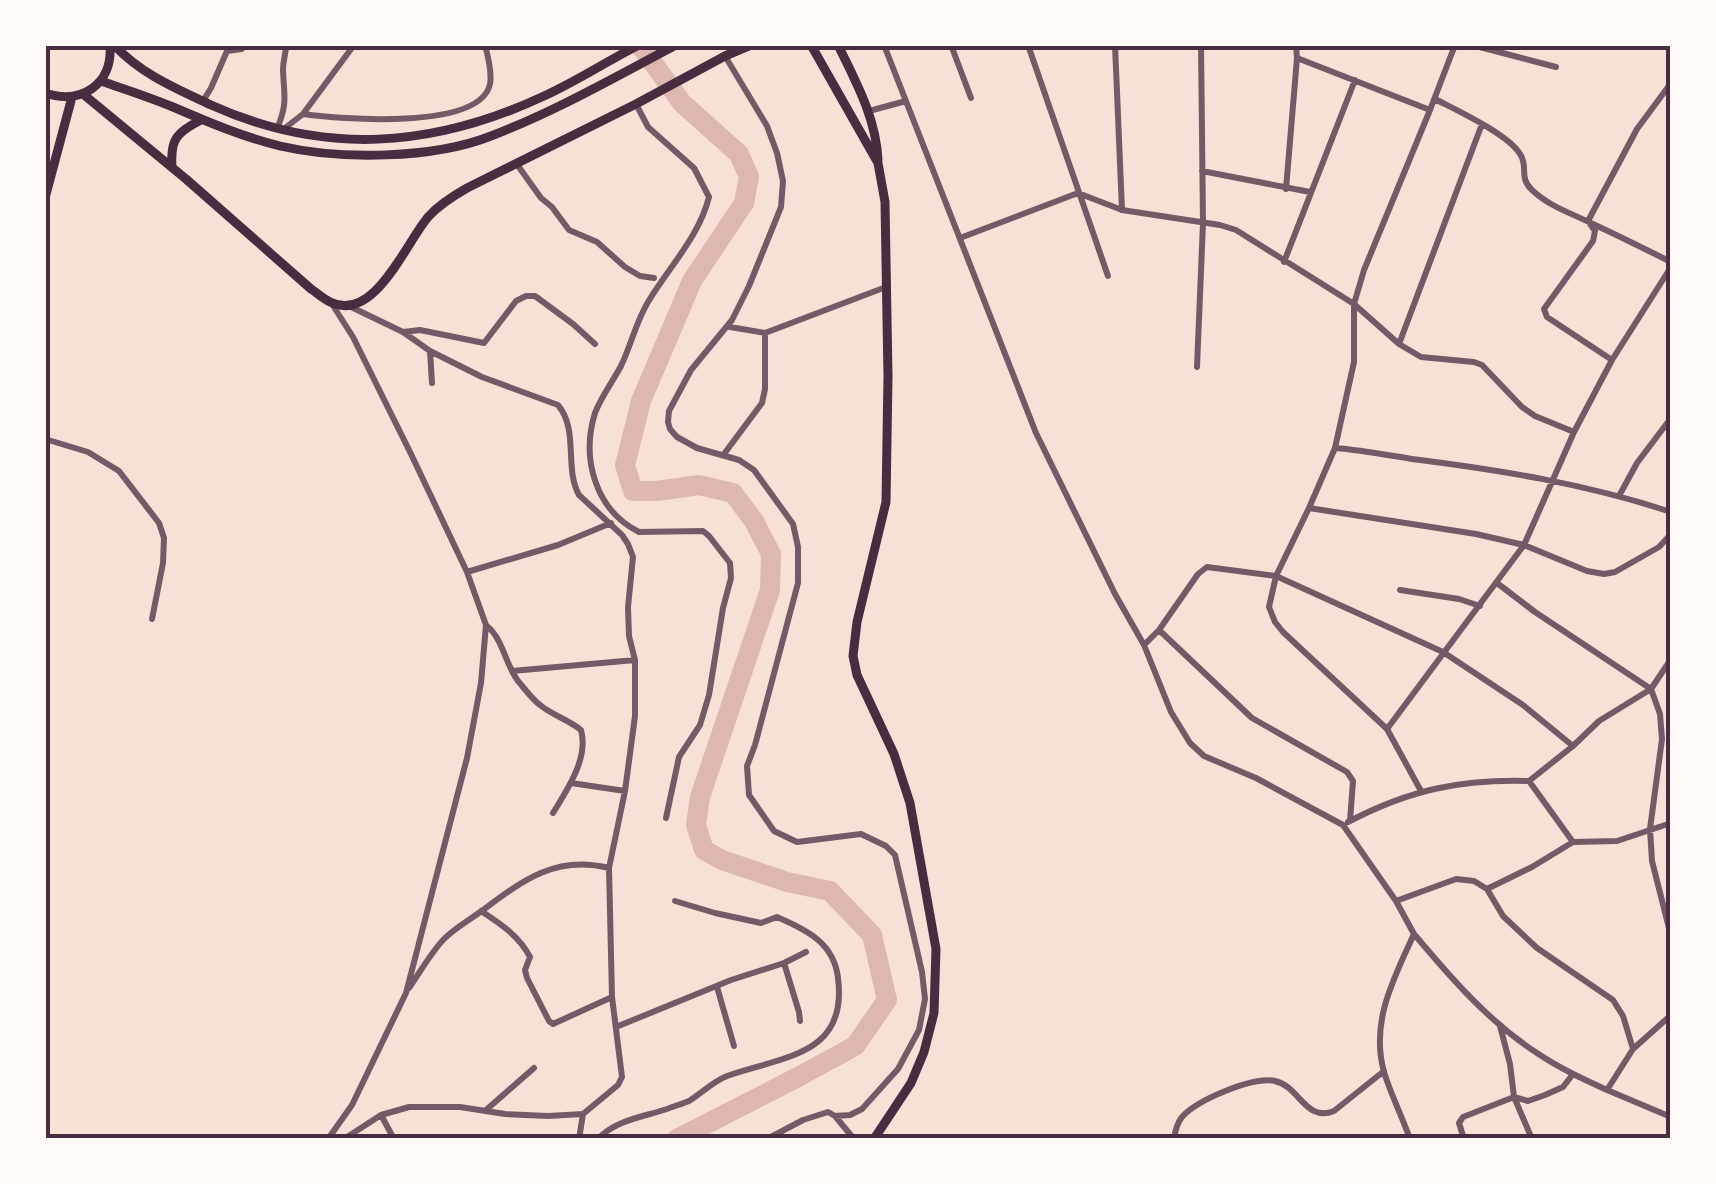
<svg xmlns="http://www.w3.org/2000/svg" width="1716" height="1184" font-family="'DM Sans',sans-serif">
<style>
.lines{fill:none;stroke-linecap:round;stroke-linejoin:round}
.river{stroke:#dcb8b0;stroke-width:20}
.minor{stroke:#755966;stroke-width:6}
.secondary{stroke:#4a2c40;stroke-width:9}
.neatline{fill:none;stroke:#4a2c40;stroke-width:4}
</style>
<rect width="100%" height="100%" fill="#f7e1d7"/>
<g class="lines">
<path class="river" d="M640 45 682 103 739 154 749 177 744 203 692 281 641 401 625 465 633 491H657L699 485 733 493 754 521 771 554 770 590 700 797 696 825 704 850 722 860 787 882 830 891 872 935 887 1000 855 1046 798 1077 677 1139"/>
<path class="minor" d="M884 45 1036 433 1115 594 1144 645 1171 712 1190 743 1204 756 1256 778 1343 825 1396 901 1414 934C1394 978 1370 1022 1384 1072 1391 1095 1402 1116 1410 1139
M951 45 971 98
M1028 45 1108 276
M1115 45 1122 210
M1472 45 1556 67
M725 56 767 126 777 153 783 181 781 207 749 286 732 320 691 370 669 411 668 422 670 429 677 437 697 448 739 460 754 470 793 524 798 547V583L755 745 747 766 749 795 774 831 797 842 861 834 886 846 895 855 922 972 925 999 919 1030 898 1069 862 1109 850 1115 835 1116
M1297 58 1430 110
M1435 99C1456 110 1508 134 1520 154 1529 167 1518 177 1532 190 1550 207 1571 213 1593 224 1619 236 1645 249 1671 262
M203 101 211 88 227 51 242 49V45
M636 104 648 127 694 168 709 197C699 237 669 267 648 302 636 322 631 345 621 366 613 381 601 397 595 413 581 458 595 510 639 532L703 531 709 536 730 563 731 578 723 608 709 695 700 725 679 757 666 818
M869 111 906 101
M303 114C338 119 480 131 490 84 492 73 488 56 485 45
M285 128 303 114 354 45
M277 129C288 102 284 97 283 70 283 61 286 53 286 45
M516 163 541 198 552 207 569 230 597 242 625 267 640 276 654 278
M1202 171 1310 192
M1286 189 1297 58 1296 45
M960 238 1078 193 1122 210 1220 225 1236 230 1354 304 1399 344 1421 357 1474 362 1482 365 1522 407 1535 416 1574 432
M1284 262 1355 80
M730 327 765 333 886 287
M403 332 420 330 484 343 516 301 526 296H535L573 324 595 344
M1399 344 1482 124
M430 351 432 383
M1612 360 1547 317 1544 309 1593 241 1595 231 1588 221 1637 129 1671 83
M1197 367 1203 223 1201 45
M45 439 88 452 119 471 159 523 164 538 163 563 152 619
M1335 448C1361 450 1387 455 1412 459 1500 470 1587 484 1671 512
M724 454 762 403 765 389V333
M1619 496 1637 463 1671 418
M1309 508 1476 534 1524 545 1587 571 1604 574 1615 572 1659 547 1671 534
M467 572 558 545 611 523
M1497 583 1535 612 1651 689 1671 659
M1400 590 1459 599 1480 606
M487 626C503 639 505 664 518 681 525 689 532 699 540 705 552 715 569 720 581 730 589 758 567 790 553 813
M1159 630 1252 718 1347 772 1353 781 1350 821
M1144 645 1159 630 1198 574 1207 567 1276 576 1443 652 1523 705 1573 746
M512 671 635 660
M1387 729 1524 545 1574 432 1612 360 1671 267
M1529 781 1573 746 1599 721 1651 689 1660 714 1662 739 1650 829 1652 861 1671 936
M571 783 625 791
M1421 791 1387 729 1283 632 1275 622 1269 607 1276 576 1309 508 1335 448 1354 362V304L1364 270 1430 110 1455 45
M1348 822C1409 790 1460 779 1529 781L1573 842
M1487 889 1532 867 1573 842 1617 841 1671 823
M1396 901 1456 879 1474 881 1487 889 1503 916 1537 948 1613 1000 1623 1016 1633 1049
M481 911C501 924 519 936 530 957L525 970 527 978 549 1021 553 1024 612 997
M1414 934C1451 978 1489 1022 1537 1053 1559 1068 1583 1079 1607 1090L1633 1049 1671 1015
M784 963 799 1012 800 1021
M717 987 734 1046
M409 988C421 971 431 952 445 938 456 927 471 919 483 910 523 880 556 855 609 868
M1500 1026 1510 1064 1514 1097 1532 1139
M616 1027 731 980 784 963 806 952
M1607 1090 1671 1117
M486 1110 534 1068
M381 1115 394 1139
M328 1139 352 1105 406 993 467 758 481 683 486 625 467 572 411 454 353 337 332 304
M344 1139 381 1115 409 1107H460L505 1114 548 1116 583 1114 618 1085 622 1077 612 997 609 868 625 791 635 716V660L629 636 628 607 633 557 628 544 622 535 579 495C564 468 579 430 558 405L482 377 430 351 403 332 349 306
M579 1139 583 1114
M598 1139C615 1120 643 1117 667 1109 674 1106 682 1104 689 1101 702 1093 712 1082 727 1076 783 1056 848 1056 838 978 834 943 807 930 777 917L761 923 715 913 675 901
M767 1139 803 1120 828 1112 835 1116 854 1139
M1174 1139C1175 1132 1177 1123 1182 1117 1197 1100 1253 1076 1275 1081 1299 1086 1306 1123 1334 1111L1384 1071
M1464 1139 1459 1123 1463 1117 1514 1097 1528 1101 1545 1095 1563 1087 1573 1074"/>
<path class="secondary" d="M114 45C141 74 175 88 211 105 324 156 433 148 544 96 577 81 607 61 639 45
M811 45 878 163 885 202 888 376 886 502 857 622 853 656 857 675 894 754 910 803 936 949 934 1013 924 1052 911 1083 874 1139
M838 45C856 82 876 118 878 160
M101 81C124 89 149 97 173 107 208 122 243 137 280 146 340 160 433 159 491 136 556 111 615 77 676 45
M45 93C81 105 113 85 110 45
M83 94 186 179 311 289C317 293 324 299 330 302 375 324 407 240 429 216 440 204 453 196 467 188L636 104 725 56 751 45
M172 167C170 139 177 132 201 120
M45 198 72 97"/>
</g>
<rect width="1716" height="1184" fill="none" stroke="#fffaf5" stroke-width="95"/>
<rect x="48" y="48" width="1620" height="1088" class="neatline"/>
</svg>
